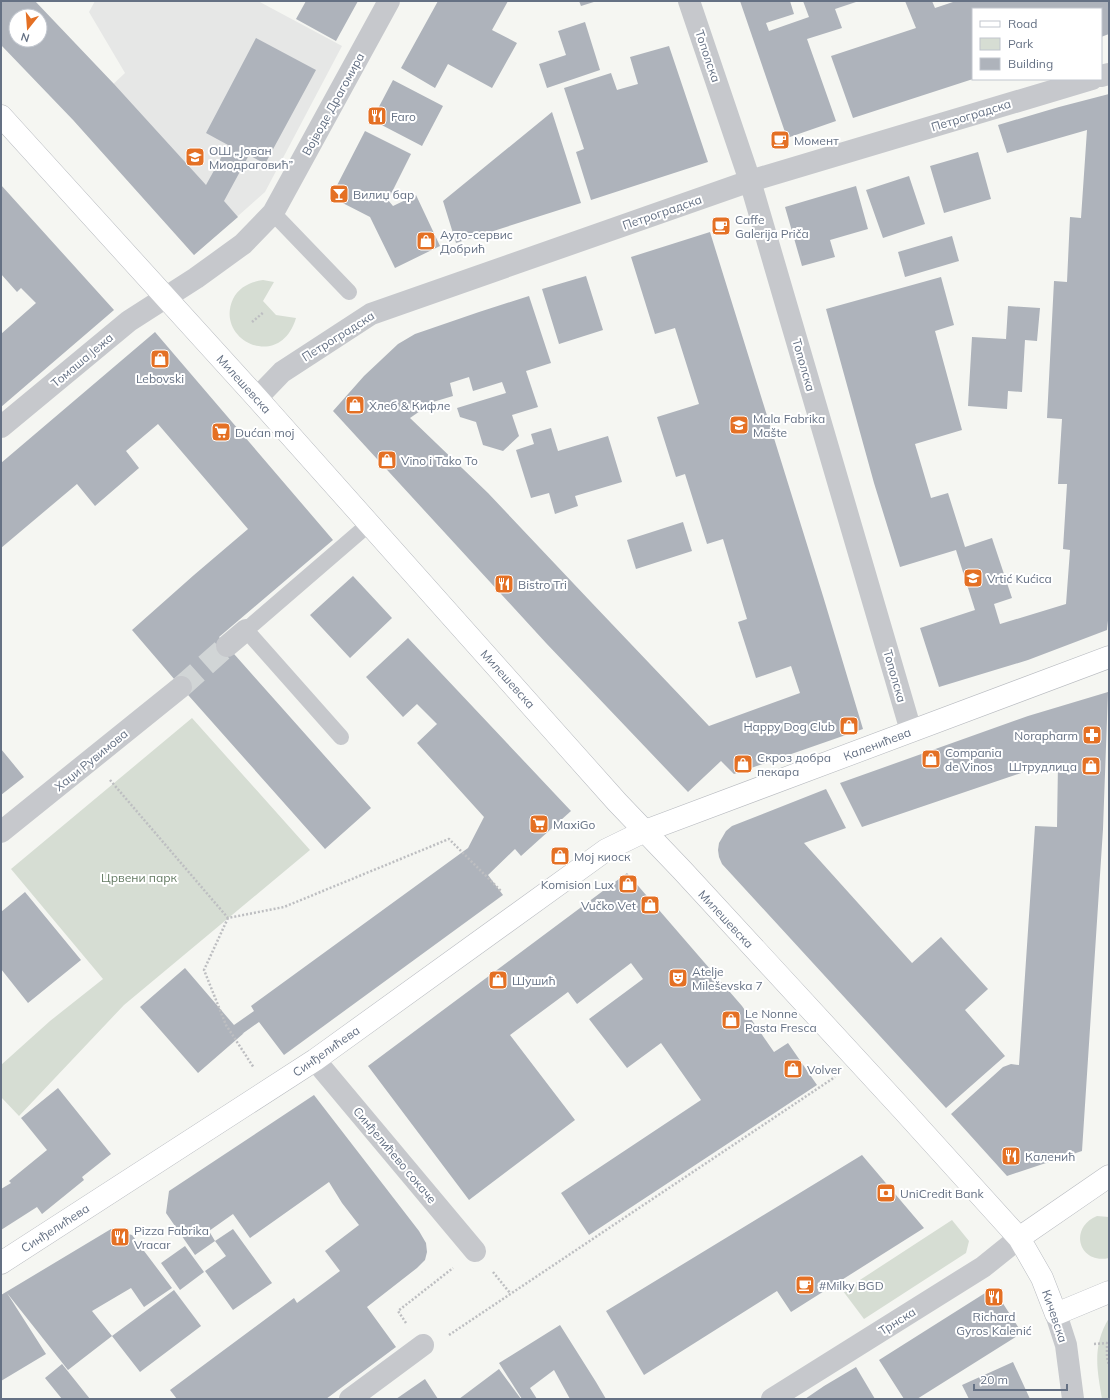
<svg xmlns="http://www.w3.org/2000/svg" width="1110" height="1400" font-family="Mulish,sans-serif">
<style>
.built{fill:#e6e7e6}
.green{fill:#d6ddd3}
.building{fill:#aeb3bb;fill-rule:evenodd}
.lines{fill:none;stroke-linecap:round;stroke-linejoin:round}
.street-tunnel{stroke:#d1d5d6;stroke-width:22;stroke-dasharray:22 11;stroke-linecap:butt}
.secondary-casing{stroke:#b8bbc0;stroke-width:23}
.path{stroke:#bdbec1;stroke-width:2.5;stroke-dasharray:2 2;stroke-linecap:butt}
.lane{stroke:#c6c8cc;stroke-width:16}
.street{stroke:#c6c8cc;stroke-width:22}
.secondary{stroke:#fff;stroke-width:22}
.labels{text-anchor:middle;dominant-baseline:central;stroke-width:4;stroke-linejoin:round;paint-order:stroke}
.street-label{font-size:12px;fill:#657184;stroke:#fff}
.poi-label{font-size:12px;fill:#657184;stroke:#fff;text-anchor:start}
.park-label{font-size:12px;fill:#647b63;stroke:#fff}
</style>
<rect width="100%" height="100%" fill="#f5f6f2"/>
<path class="built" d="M95 1H258L342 46 265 192 194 255 74 121 125 73 89 12Z"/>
<path class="green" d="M263 280 274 282 263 301 276 315 296 318C280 372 214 340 233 299 239 287 250 282 263 280Z
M192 718 310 850 124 1005 19 1116 1 1097V1065L50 1021 103 979 11 869Z
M1097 1216 1109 1217V1258C1079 1265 1068 1228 1097 1216Z
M952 1220 969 1241 966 1253 864 1319 843 1291Z
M1109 1318V1399H1102C1097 1369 1092 1346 1109 1318Z"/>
<path class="building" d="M1 1H35L114 84 206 185 228 145 206 133 256 38 316 70 265 164 249 155 224 201 238 217 194 255 74 121 1 45ZM16 16H40V40H16Z
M306 1H358L336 41 296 19Z
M438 1H508L492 30 517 43 492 88 448 64 435 88 401 68Z
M579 1H597L581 6Z
M740 1H790L794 14 766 23 769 31 809 17 803 1H859L835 9 842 28 807 39 836 121 787 138Z
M905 1H932L935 8 956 1H1109V34L1101 37V9H973V79L853 118 831 56 916 28Z
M585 22 600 70 547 88 539 64 566 55 558 31Z
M669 46 708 162 591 200 576 152 584 149 564 88 611 73 617 90 638 84 630 57Z
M393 80 443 106 422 146 372 120Z
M1109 94V611L1107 630 1028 660 939 687 920 628 975 610 956 550 900 567 874 483 826 309 941 277 954 325 935 331 962 430 915 444 931 498 948 493 965 547 992 538 1012 598 994 604 1000 624 1066 604 1070 550 1063 549 1067 484H1058L1062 419 1047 418 1054 281 1067 282 1070 217 1081 218 1087 130 1007 153 998 125 1059 107Z
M552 112 581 203 456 243 443 201Z
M365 131 411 154 388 200 393 206 416 195 440 246 395 268 370 217 331 197Z
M978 152 991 199 944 213 930 166Z
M909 176 925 224 883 238 866 190Z
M1 185 114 310 1 407V334L36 303 21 288 17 292 1 274Z
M856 186 868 229 830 240 835 257 802 266 785 207Z
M710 232 823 596 863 729 734 774 721 761 688 792 546 643 333 411 364 376 398 344 415 334 479 312 529 296 551 363 526 371 538 407 512 415 519 436 503 451 483 445 476 422 460 417 457 408 506 393 502 382 473 391 469 377 450 383 453 396 433 402 410 418 488 493 591 602 709 726 800 693 791 666 756 678 738 622 747 619 723 539 707 544 685 474 676 477 657 417 699 404 675 328 655 334 631 257Z
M952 236 959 261 905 277 898 252Z
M586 276 603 330 559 344 542 289Z
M1008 306 1040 308 1037 341 1025 340 1022 392 1008 391 1007 409 968 406 972 337 1006 339Z
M155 332 333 540 219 637 371 808 325 849 181 687 132 630 194 575 248 529 158 424 126 451 139 468 95 506 77 484 1 548V463Z
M551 428 558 451 608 436 622 482 575 496 578 506 555 514 549 493 531 498 516 450 534 444 531 434Z
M683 522 692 551 636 569 627 540Z
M353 576 392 618 350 658 310 615Z
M408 638 571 811 521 856 515 849 488 875 503 895 284 1055 259 1022 242 1034 244 1033 198 1073 140 1007 185 968 234 1025 254 1011 251 1006 468 848 484 817 417 743 437 724 417 704 403 717 366 677Z
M1108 692 1103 829 1082 1151 1007 1176 951 1114 1003 1067 1011 1064 1019 1065 1035 826 1057 827 1058 763 1036 768 862 827 840 783 1028 716Z
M1 749 24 777 1 795Z
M826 789 846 828 804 843 912 963 941 937 988 989 965 1010 1005 1056 946 1108 722 864 719 857 718 850 719 843 726 831 732 826Z
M627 873 742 1006 774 1052 788 1043 817 1085 589 1235 561 1193 701 1100 661 1043 627 1068 589 1019 643 979 631 963 577 1004 568 992 510 1035 575 1120 469 1200 368 1066Z
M25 892 81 960 28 1003 1 969V912Z
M58 1088 111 1154 82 1177 84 1180 42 1214 37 1207 1 1230V1189L11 1183 9 1181 47 1150 21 1118Z
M314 1095 419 1231 426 1243 427 1252 425 1260 417 1268 367 1307 396 1347 326 1399H177L170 1390 294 1298 297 1303 340 1271 325 1251 359 1225 342 1203 329 1182 250 1238 233 1214 209 1231 215 1241 195 1255 166 1213 169 1191Z
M862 1155 924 1228 791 1312 777 1291 644 1375 606 1311Z
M111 1229 132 1235 172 1288 144 1307 131 1288 92 1311 112 1336 68 1370 7 1293 46 1354 1 1381V1295Z
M233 1229 272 1283 233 1310 205 1271 226 1256 215 1241Z
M185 1246 204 1272 180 1290 161 1263Z
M993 1288 1022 1333 917 1399H904L879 1360Z
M174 1290 201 1326 140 1372 112 1336Z
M560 1325 596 1382 606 1399H570L554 1370 530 1388 537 1399H522L499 1363Z
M1013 1362 1030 1399H969L962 1385Z
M62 1364 90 1399H62L45 1378Z
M856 1367 875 1399H805L824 1386Z
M499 1369 521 1399H459Z
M425 1379 438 1399H396Z"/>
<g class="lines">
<path class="street-tunnel" d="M181 687 227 646"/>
<g class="secondary-casing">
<path id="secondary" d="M1 116 257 398 617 802 682 870 904 1111 1019 1238 1042 1278 1056 1314 1109 1292
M1019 1238 1109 1176
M1 1263 315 1060 606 850 645 831 1109 657"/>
</g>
<path class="path" d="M252 322 264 312
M110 780 228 918 284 907 449 839 501 891
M228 918 204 970 226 1025 254 1068
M493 1272 510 1293
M406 1323 398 1311 453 1268
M449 1335 835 1077
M1094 1344 1107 1343V1357L1109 1366"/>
<path class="lane" d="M273 213 349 292
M341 737 246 630 369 524"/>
<path class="street" d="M689 1 750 181 911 731
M1101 76 1109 74
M257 398 282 372 371 314 750 181 1092 79
M1 427 129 321 196 278 243 244 273 213 389 1
M227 646 246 630
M1 832 181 687
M315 1060 475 1251
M1056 1314 1066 1345 1073 1399
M350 1399 423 1345
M772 1399 983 1267 1019 1238"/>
<use href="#secondary" class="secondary"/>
</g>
<defs>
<g id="restaurant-square" transform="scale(1)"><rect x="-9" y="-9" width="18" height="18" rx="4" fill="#e47024" stroke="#fff"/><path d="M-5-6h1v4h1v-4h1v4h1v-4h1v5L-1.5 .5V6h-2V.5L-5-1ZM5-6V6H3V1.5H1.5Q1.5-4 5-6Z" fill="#fff"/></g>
<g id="cafe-square" transform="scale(1)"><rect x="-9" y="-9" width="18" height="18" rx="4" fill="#e47024" stroke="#fff"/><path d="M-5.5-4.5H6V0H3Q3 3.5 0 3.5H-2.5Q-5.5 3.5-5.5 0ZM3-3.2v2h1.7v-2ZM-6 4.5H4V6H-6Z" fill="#fff"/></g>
<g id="school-square" transform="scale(1)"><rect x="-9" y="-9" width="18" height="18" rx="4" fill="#e47024" stroke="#fff"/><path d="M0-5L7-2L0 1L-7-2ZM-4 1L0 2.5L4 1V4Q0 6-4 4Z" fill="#fff"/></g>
<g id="bar-square" transform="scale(1)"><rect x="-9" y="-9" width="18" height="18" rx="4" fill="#e47024" stroke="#fff"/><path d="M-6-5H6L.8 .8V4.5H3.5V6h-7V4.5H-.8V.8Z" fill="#fff"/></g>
<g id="shop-square" transform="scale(1)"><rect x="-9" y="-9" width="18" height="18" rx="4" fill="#e47024" stroke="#fff"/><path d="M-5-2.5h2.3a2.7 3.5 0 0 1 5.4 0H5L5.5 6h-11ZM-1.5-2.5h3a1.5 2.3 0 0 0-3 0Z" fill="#fff"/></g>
<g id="supermarket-square" transform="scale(1)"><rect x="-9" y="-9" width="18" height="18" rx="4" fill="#e47024" stroke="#fff"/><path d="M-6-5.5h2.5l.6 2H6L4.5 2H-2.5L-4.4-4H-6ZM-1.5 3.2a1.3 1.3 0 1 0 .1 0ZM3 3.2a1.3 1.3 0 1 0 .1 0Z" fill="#fff"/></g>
<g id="pharmacy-square" transform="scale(1)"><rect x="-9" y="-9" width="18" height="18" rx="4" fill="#e47024" stroke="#fff"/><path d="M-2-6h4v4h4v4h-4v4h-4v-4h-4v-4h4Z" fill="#fff"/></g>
<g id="theatre-square" transform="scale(1)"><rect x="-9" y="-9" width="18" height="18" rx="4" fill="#e47024" stroke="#fff"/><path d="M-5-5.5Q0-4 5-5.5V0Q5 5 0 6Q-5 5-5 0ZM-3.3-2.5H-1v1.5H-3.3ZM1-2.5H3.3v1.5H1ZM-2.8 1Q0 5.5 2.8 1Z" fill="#fff"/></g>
<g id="bank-square" transform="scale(1)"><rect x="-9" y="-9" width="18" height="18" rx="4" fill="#e47024" stroke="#fff"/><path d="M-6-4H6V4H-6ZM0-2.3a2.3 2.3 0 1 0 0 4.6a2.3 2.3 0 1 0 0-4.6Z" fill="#fff"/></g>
</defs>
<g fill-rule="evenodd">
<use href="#restaurant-square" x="377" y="116"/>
<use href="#cafe-square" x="780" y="140"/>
<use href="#school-square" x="195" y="157"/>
<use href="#bar-square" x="339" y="194"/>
<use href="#cafe-square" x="721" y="226"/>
<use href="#shop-square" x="426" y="241"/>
<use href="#shop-square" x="160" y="359"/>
<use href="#shop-square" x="355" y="405"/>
<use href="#school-square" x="739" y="425"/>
<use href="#supermarket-square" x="221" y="432"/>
<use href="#shop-square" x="387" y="460"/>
<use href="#school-square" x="973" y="578"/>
<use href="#restaurant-square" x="504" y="584"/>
<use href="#shop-square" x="849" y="726"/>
<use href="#pharmacy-square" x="1092" y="735"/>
<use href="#shop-square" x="931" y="759"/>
<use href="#shop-square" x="743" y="764"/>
<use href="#shop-square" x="1091" y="766"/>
<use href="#supermarket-square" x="539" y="824"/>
<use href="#shop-square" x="560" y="856"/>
<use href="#shop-square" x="628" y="884"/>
<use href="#shop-square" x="650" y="905"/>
<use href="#theatre-square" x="678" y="978"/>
<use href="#shop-square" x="498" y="980"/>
<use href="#shop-square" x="731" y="1020"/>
<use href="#shop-square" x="793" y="1069"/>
<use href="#restaurant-square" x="1011" y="1156"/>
<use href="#bank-square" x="886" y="1193"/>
<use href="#restaurant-square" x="120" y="1237"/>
<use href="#cafe-square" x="805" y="1285"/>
<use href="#restaurant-square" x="994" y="1297"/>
</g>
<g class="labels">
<g class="street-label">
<text transform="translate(708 56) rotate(71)">Тополска</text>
<text transform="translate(333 104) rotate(-61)">Војводе Драгомира</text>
<text transform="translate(971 115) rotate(-17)">Петроградска</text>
<text transform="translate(662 212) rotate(-19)">Петроградска</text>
<text transform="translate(338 336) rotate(-32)">Петроградска</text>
<text transform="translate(82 360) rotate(-40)">Томаша Јежа</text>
<text transform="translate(804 365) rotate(74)">Тополска</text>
<text transform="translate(244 384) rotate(48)">Милешевска</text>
<text transform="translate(895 676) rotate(74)">Тополска</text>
<text transform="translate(508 679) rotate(48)">Милешевска</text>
<text transform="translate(877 744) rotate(-21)">Каленићева</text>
<text transform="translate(91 760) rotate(-39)">Хаџи Рувимова</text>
<text transform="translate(726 919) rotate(47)">Милешевска</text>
<text transform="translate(326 1051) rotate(-35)">Синђелићева</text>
<text transform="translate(395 1155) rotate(50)">Синђелићево сокаче</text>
<text transform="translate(55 1228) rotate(-33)">Синђелићева</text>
<text transform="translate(1055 1316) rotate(71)">Кичевска</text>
<text transform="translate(897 1321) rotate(-32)">Трнска</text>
</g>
<g class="poi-label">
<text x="391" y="116">Faro</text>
<text x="794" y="140">Момент</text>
<text x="209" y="150">ОШ „Јован<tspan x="209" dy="14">Миодраговић”</tspan></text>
<text x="353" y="194">Вилиџ бар</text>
<text x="735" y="219">Caffe<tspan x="735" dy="14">Galerija Priča</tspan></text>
<text x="440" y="234">Ауто-сервис<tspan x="440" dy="14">Добрић</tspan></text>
<text x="160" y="378" text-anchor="middle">Lebovski</text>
<text x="369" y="405">Хлеб &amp; Кифле</text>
<text x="753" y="418">Mala Fabrika<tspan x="753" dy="14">Mašte</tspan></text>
<text x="235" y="432">Dućan moj</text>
<text x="401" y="460">Vino i Tako To</text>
<text x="987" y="578">Vrtić Kućica</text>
<text x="518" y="584">Bistro Tri</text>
<text x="835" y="726" text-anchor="end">Happy Dog Club</text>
<text x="1078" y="735" text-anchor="end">Norapharm</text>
<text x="945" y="752">Compania<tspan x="945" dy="14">de Vinos</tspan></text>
<text x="757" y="757">Скроз добра<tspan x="757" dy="14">пекара</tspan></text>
<text x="1077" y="766" text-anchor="end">Штрудлица</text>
<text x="553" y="824">MaxiGo</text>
<text x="574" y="856">Мој киоск</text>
<text x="614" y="884" text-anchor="end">Komision Lux</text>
<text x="636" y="905" text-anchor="end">Vučko Vet</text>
<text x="692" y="971">Atelje<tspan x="692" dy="14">Mileševska 7</tspan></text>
<text x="512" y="980">Шушић</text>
<text x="745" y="1013">Le Nonne<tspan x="745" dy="14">Pasta Fresca</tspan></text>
<text x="807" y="1069">Volver</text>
<text x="1025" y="1156">Каленић</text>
<text x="900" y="1193">UniCredit Bank</text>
<text x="134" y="1230">Pizza Fabrika<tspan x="134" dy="14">Vracar</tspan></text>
<text x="819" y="1285">#Milky BGD</text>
<text x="994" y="1316" text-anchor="middle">Richard<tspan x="994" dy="14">Gyros Kalenić</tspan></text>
</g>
<g class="park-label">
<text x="139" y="877">Црвени парк</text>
</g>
</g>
<rect width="1110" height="1400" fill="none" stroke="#657184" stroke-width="4"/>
<rect x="972" y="8" width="130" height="72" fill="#ffffff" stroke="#c1c6ce"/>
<rect x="980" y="21" width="20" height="6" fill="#ffffff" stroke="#c1c6ce"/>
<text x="1008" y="28" font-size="12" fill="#657184">Road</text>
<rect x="980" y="38" width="20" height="12" fill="#d6ddd3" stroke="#c1c6ce"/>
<text x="1008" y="48" font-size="12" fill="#657184">Park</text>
<rect x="980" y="58" width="20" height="12" fill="#aeb3bb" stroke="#c1c6ce"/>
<text x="1008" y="68" font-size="12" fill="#657184">Building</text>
<g transform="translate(28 28) rotate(197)"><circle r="19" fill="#ffffff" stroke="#c1c6ce"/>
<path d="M0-3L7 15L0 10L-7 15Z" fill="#e47024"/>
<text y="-6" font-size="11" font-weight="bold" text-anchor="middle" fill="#657184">N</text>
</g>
<path d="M974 1384v6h93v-6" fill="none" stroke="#657184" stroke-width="2"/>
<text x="980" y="1384" font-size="12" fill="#657184" stroke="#ffffff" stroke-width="3" paint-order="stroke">20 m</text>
</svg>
